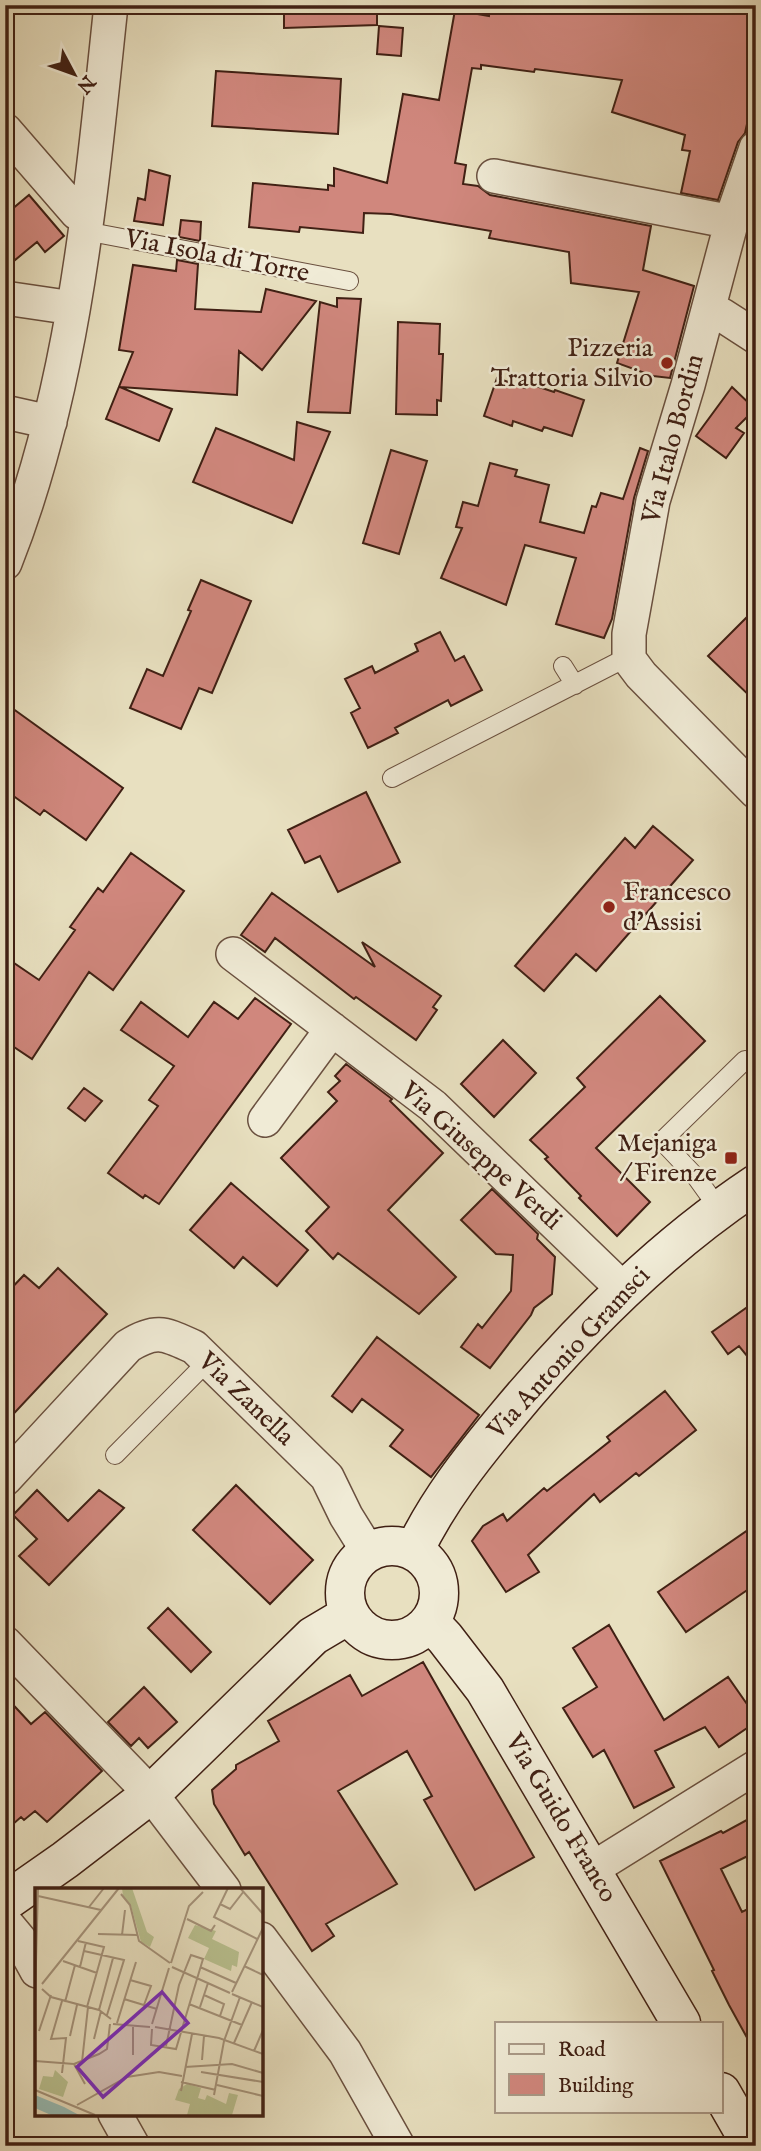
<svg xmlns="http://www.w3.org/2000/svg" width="761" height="2151" font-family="'IM FELL English',serif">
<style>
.building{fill:#d0877d;stroke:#402014;stroke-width:2}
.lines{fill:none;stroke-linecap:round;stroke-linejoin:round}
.lane-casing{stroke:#6a503f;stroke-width:20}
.street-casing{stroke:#6a503f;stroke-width:36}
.secondary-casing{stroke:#402014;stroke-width:41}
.lane{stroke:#f0ebd6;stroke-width:18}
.street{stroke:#f0ebd6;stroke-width:33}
.secondary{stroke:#f0ebd6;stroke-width:38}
.poi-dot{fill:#8f2418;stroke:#f0ebd6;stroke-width:2.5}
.labels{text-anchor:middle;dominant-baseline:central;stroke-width:5;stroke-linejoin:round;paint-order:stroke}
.street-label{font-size:26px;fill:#402014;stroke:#f0ebd6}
.poi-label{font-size:26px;fill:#402014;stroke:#f0ebd6;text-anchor:end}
.inset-road{fill:none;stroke:#a5937b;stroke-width:2}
.view{fill:#7b2cbf;fill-opacity:0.15;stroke:#7b2cbf;stroke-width:3.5}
.inset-edge{fill:none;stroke:#402014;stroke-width:3.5}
</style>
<rect width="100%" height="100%" fill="#e8e0c0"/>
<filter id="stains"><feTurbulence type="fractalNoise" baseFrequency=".00286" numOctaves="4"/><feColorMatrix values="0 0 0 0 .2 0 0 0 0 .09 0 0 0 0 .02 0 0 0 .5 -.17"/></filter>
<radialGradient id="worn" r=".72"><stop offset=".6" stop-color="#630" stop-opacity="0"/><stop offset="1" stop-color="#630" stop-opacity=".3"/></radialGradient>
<path class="building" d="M284 5H377V25L284 28Z
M490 5H756V128L747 124 745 133 738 142 718 200 681 193 690 151 682 150 685 135 612 112 622 80 535 69 534 72 481 65V69L472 68 455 163 466 165 463 184 478 186 490 195 651 226 643 270 694 286 670 378 653 376 617 363 639 292 571 283 569 252 489 238 491 231 391 214 364 213 363 233 300 227 299 232 249 227 253 183 328 190V185L334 186V168L387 183 403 94 439 100 455 10 489 16Z
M379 26 403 28 401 56 377 54Z
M216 71 341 79 338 134 212 126Z
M149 170 170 176 163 225 134 221 138 198 145 200Z
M29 195 64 236 45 252 37 242 15 260 5 249V215Z
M181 220 201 222 200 241 179 237Z
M177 260 198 264 195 309 261 312 266 289 316 301 262 370 239 351 237 395 120 387 172 409 159 441 106 419 133 352 119 350 133 265 176 271Z
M337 298 361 299 350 413 308 412 320 302 337 307Z
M398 322 440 324 439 354H443L441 401 437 400V415L396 414Z
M497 378 525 388 527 383 554 392 555 390 584 400 572 436 544 427 542 431 513 421 512 426 484 416Z
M732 387 755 409 736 428 744 433 726 458 696 436Z
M297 422 330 432 292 523 193 482 216 428 294 460Z
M640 448 648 451 634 498 612 619 604 638 556 624 576 558 525 545 506 605 441 578 462 528 456 527 463 502 478 506 490 463 517 470 515 476 549 485 540 522 584 533 592 506 596 507 601 493 623 499Z
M391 450 427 461 399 554 363 543Z
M201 580 251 601 212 693 199 688 181 729 130 708 147 669 163 676 191 611 188 610Z
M756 608V702L708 656Z
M440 632 455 661 464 656 482 690 451 706 448 700 395 728 398 733 368 748 351 713 360 708 345 679 372 666 375 673 418 651 415 644Z
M5 703 123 788 86 840 44 810 40 815 5 790Z
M366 792 400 862 338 892 320 856 305 863 288 830Z
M653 826 693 860 596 971 576 954 544 991 515 966 625 838 635 848Z
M131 853 184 891 113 990 89 972 32 1059 5 1041V957L39 980 75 930 70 927 98 888 103 892Z
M272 893 375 967 362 942 441 996 433 1007 437 1010 416 1040 356 997 354 999 275 938 265 952 241 935Z
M660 996 705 1041 596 1148 650 1202 617 1236 579 1198 581 1196 545 1159 548 1157 530 1140 585 1087 577 1078Z
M255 998 291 1024 159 1204 145 1195 143 1198 108 1173 158 1106 149 1100 174 1066 121 1030 141 1002 188 1037 214 1002 238 1019Z
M503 1040 536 1073 494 1117 461 1084Z
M346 1064 392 1099 390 1101 443 1153 388 1210 456 1277 419 1314 338 1253 333 1259 306 1231 329 1207 281 1158 337 1101 328 1092 340 1081 335 1076Z
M84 1088 102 1101 85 1121 68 1108Z
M231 1183 308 1250 277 1286 243 1257 234 1268 190 1230Z
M492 1189 538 1234 537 1239 555 1257 552 1294 534 1308 531 1315 490 1368 461 1347 478 1324 482 1328 511 1291 513 1255 496 1254 461 1220Z
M58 1268 107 1314 5 1423V1295L24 1275 39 1288Z
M756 1301V1367L739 1346 728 1354 712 1332Z
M377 1337 479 1415 431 1477 390 1446 403 1430 362 1399 352 1412 332 1396Z
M665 1391 696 1430 639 1476 636 1473 600 1502 594 1494 528 1555 539 1572 506 1592 472 1541 483 1526 503 1514 507 1521 544 1488 547 1491 610 1441 607 1437Z
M236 1485 313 1560 270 1604 193 1530Z
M37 1490 68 1521 99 1490 124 1508 49 1585 19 1556 37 1539 13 1515Z
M748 1530 756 1542V1584L686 1632 658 1592Z
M168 1608 211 1652 191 1672 148 1628Z
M609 1625 664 1720 728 1677 756 1717V1722L719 1747 705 1727 655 1751 674 1787 634 1808 604 1750 593 1757 563 1708 597 1687 573 1648Z
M423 1662 534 1857 475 1890 424 1800 432 1796 407 1751 338 1791 397 1884 326 1924 334 1936 312 1951 249 1852 245 1855 214 1804 212 1790 236 1769V1765L279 1741 268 1721 350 1675 362 1696Z
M144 1687 177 1722 148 1748 139 1738 131 1746 108 1722Z
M5 1696 31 1724 45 1712 102 1771 47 1822 35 1811 24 1820 21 1817 5 1831Z
M756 1815V1852L721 1869 742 1912 756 1905V2054L729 2005 712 1971 714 1970 660 1861 721 1831 723 1833Z"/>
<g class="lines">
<g class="lane-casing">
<path id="lane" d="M85 231 349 281
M563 666 575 685
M392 778 616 663 629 659
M719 1209 696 1177 662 1141 745 1060
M115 1455 208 1361"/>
</g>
<g class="street-casing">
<path id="street" d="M5 130 77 213 87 217
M756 148 735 209 688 385 653 501 629 634V659L641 675 756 792
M494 176 732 222
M5 298 73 308
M708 312 722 315 756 337
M5 412 50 422
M5 563C75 386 91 193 111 5
M233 954 433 1106 624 1290
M265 1120 332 1029
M5 1479 128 1346C157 1328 165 1334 194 1347L327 1477 346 1516 369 1553
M5 1643 151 1794 224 1890
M592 1869 756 1767
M5 1922 20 1940 37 1971
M261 1939 345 2052 398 2146
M115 2114 133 2146"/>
</g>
<g class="secondary-casing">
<path id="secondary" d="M345 1593a47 47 0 1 1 94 0a47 47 0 1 1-94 0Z
M414 1551C438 1501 471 1459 507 1416 579 1329 661 1247 756 1184
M430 1622 445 1638 485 1690 681 2023
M5 1902 65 1860 151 1794 313 1636 350 1614
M721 2092 752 2146"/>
</g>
<use href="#lane" class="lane"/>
<use href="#street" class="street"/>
<use href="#secondary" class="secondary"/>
</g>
<g class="poi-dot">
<circle cx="667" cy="363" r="7"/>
<circle cx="609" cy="907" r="7"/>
<rect x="724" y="1151" width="14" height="14" rx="3.5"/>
</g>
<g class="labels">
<g class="street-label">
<text transform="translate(217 256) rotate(11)">Via Isola di Torre</text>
<text transform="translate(673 439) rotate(-75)">Via Italo Bordin</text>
<text transform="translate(481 1156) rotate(42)">Via Giuseppe Verdi</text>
<text transform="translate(569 1353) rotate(-47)">Via Antonio Gramsci</text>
<text transform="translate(246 1399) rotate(44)">Via Zanella</text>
<text transform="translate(561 1818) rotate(59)">Via Guido Franco</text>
</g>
<g class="poi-label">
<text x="653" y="348">Pizzeria<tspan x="653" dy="30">Trattoria Silvio</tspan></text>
<text x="623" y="892" text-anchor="start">Francesco<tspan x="623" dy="30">d'Assisi</tspan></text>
<text x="717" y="1143">Mejaniga<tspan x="717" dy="30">/ Firenze</tspan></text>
</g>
</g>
<g transform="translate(35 1888)">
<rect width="228" height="228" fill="#e8e0c0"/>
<path d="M97 0 112 44 119 49 115 59 106 54 96 18 88 8 87 0ZM160 37 181 43 177 51 204 64 202 79 197 77 196 83 169 71 174 60 153 50ZM20 182 33 194 28 209 4 201 8 188 18 189ZM152 196 166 200 163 210 170 212 172 207 191 216 194 205 203 207 197 227H152L155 216 140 212 144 201Z" fill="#b9c190"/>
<path d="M0 207 29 219 44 227H16L0 220Z" fill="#97bdb6"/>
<path class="inset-road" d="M193 0 179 29 222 51M205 0 228 26M86 6 95 17 104 53 135 75M3 8 66 22M185 16 195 21 209 3M54 19 69 0M152 31 176 43 180 37M63 46 102 47M87 47 90 22M43 53 69 59 52 119M49 63 89 72 72 127M28 73 62 85M136 75 154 18 168 4M209 78 228 87M45 79 51 54M137 79 195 105M165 79 201 95M95 92 116 98 109 117M7 96 84 0M7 101 16 109 64 122 76 131M197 104 228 40M197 106 228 119M169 107 189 116 185 128M0 111 3 0M89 111 122 121M30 114 40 77M154 116 207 137M165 119 173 95M64 122 78 70M82 135 101 74M78 136 115 139M117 136 134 80M98 139V167M120 139 184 150 228 166M117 141 116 157 141 161 168 71 156 67 144 97 131 158M4 143 16 107M35 148 42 117M59 151 66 123M199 155 217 114M219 163 228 142M167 172 169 148M0 173 39 176 64 166 72 161 75 136M47 174 53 119M39 176 50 196M150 179 197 176 228 185M166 184 228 194M27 185 31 150 16 151 27 113M146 194 181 202M182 197 228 208M0 202 60 227M146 203 157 146M179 207 189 153 205 109M42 217 92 189 124 184 147 188"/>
<path class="view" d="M127 104 153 135 68 209 42 179Z"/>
<rect width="228" height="228" class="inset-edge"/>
</g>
<rect width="761" height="2151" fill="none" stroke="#e8e0c0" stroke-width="28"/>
<rect x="7" y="7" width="747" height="2137" fill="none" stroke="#402014" stroke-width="3.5"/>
<rect x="14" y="14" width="733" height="2123" fill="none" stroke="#402014" stroke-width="2"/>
<rect x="495" y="2022" width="228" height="91" fill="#f0ebd6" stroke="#aa9a88" stroke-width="2"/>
<rect x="509" y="2044" width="35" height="10" fill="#f0ebd6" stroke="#aa9a88" stroke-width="2"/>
<text x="558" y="2056" font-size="21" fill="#402014">Road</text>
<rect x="509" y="2074" width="35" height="21" fill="#d0877d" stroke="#aa9a88" stroke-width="2"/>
<text x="558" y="2092" font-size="21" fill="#402014">Building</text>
<g transform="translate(74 74) rotate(131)" stroke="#f0ebd6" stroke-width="5" paint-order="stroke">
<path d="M0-5L12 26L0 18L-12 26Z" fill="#402014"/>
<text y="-10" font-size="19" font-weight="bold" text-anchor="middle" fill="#402014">N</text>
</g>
<rect width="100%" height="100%" filter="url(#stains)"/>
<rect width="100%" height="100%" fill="url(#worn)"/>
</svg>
